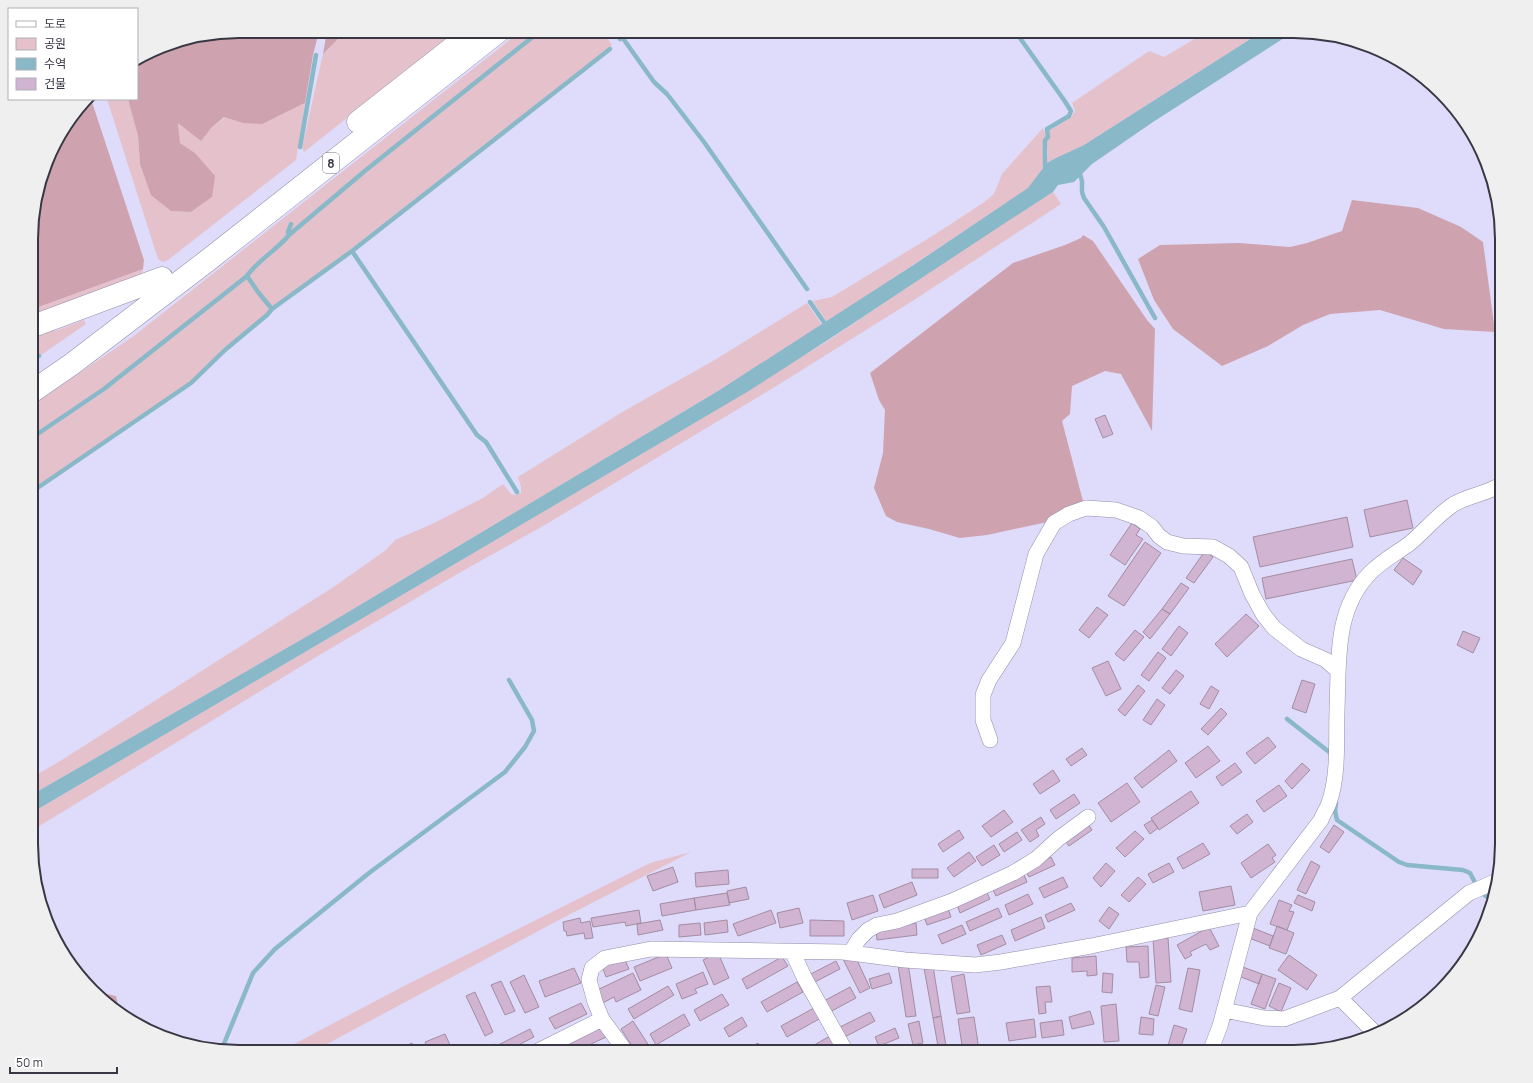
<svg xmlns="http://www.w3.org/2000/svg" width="1533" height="1083" font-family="Manrope,'Noto Sans KR',sans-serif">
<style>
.green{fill:#e4c1cb}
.forest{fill:#cea2ae}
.water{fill:#89b8c9}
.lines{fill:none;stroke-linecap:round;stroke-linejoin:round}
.stream{stroke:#89b8c9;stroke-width:4.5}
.building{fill:#d1b3d2;stroke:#a38da3}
.minor-casing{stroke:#928eaa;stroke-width:16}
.motorway-casing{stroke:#928eaa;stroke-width:23}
.minor{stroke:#fff;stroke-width:15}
.motorway{stroke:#fff;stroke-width:22}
.labels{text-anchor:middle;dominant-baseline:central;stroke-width:3.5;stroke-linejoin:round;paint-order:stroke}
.shield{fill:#fff;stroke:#74737b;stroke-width:1}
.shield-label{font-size:12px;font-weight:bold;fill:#383743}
.rim{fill:none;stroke:#383743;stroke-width:2}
</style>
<rect width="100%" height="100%" fill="#dfdbfa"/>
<path class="green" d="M346 31H457L304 152 302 148 323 54Z
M521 31H538L365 169 290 233 293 223H290C288 227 288 234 285 238 275 253 256 259 246 275L103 388 33 435V405L135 335Z
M541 31H602L612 45 351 249 273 308 259 292 249 275 252 270 366 171Z
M1208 31H1263L1084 145 1056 158 1047 163 1048 153 1047 141 1050 137 1049 131 1071 117 1075 111 1072 103 1149 51 1164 57Z
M107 99H128L138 136 140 164 171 211 191 212 212 197 195 153 180 143 178 122 201 141 212 127 225 117 243 123 277 117 305 103 296 160 168 260 163 262 158 259Z
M1043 128 1046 136 1043 139 1044 155 1042 171 1029 188 827 322 813 301 832 297 934 235 983 203 994 194 1002 174Z
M1053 192 1061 204 914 300 773 388 543 526 466 569 321 654 33 830V812L655 446 826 342 979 239Z
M143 269 142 273 136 277 33 315V309Z
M246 278 270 310 267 314 224 349 190 382 121 431 100 443 33 490V439L105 391Z
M807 303 822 325 718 391 318 630 33 794V777L65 758 335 586 386 550 395 540 432 524 483 498 503 484 511 494 515 495 521 493V487L518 477 624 411 713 361Z
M84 320 86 324 41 355 37 351 33 354V337L53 329 55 331Z
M691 852 555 922 312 1052H279L404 986 650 863Z"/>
<path class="forest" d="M239 31H319L313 55 305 103 262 124 243 123 224 117 212 127 201 141 178 123 180 143 195 153 215 176 212 197 191 212 171 211 151 195 140 164 138 136 128 99H137V61L160 47Z
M327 31H346L323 54Z
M89 99H91L144 260 143 269 33 309V212L53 147Z
M1352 200 1418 208 1461 227 1483 242 1495 332 1444 329 1380 310 1330 314 1303 325 1268 346 1222 366 1173 329 1154 300 1138 259 1160 245 1239 243 1290 247 1307 243 1342 231Z
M1083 235 1093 241 1147 320 1155 329 1152 431 1121 374 1105 371 1072 386 1070 414 1062 421 1084 505 1052 521 987 535 960 538 929 529 897 522 886 516 874 488 883 453 885 410 879 400 870 373 1013 263 1065 245 1081 238Z
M97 992 116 996 120 1013 112 1009Z"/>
<path class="water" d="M1263 31H1295L1153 122 1092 164 1074 182 1058 185 1053 192C950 258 850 327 747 392L33 812V794L318 630 718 391 915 264 1028 188 1047 163 1056 158 1084 145Z"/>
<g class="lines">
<path class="stream" d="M1015 31 1064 100 1071 111 1069 116 1047 129 1048 137 1045 140V173
M622 37 654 82 667 94 704 142 807 289
M620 39 629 31
M300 147 316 55
M1079 171 1082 181V192L1084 198 1104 227 1155 318
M289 235 288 232 291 224
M352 251 477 435 486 442 517 492
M247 276 258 292 272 309
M810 302 828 328
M33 355 36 353 39 356
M33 437 104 389 247 276C258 260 277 250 289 235L366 170 540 31
M33 491 191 383 225 350 267 315 272 309 352 251 610 49
M1287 719 1333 755
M1336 803 1335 811 1337 820 1399 862 1407 865 1463 870 1470 873 1480 892 1493 901
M221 1051 253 973 275 949 369 873 505 772 525 747 534 731 532 720 509 680"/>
</g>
<path class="building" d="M1105 415 1113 434 1103 438 1095 419Z
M1407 500 1413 528 1370 537 1364 510Z
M1347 517 1353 547 1260 567 1253 537Z
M1132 523 1140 529 1136 535 1143 539 1125 565 1110 555Z
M1145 542 1161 553 1124 606 1108 596Z
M1205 551 1213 557 1194 583 1186 578Z
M1403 558 1422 571 1413 585 1394 570Z
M1352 559 1357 580 1266 599 1262 578Z
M1181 583 1189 588 1170 614 1162 609Z
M1097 607 1108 615 1089 638 1079 630Z
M1162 609 1170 614 1150 639 1143 632Z
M1246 614 1259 626 1227 657 1215 644Z
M1179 626 1188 633 1171 656 1162 649Z
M1135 630 1144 637 1124 661 1115 654Z
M1463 631 1480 638 1473 653 1457 645Z
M1158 652 1166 658 1149 681 1141 675Z
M1108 661 1121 689 1106 696 1092 668Z
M1176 670 1184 676 1170 694 1162 688Z
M1302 680 1315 684 1306 713 1292 708Z
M1138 685 1145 691 1125 716 1118 710Z
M1211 686 1219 691 1209 709 1200 704Z
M1157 699 1165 705 1151 725 1143 720Z
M1221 708 1227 714 1208 735 1201 729Z
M1268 737 1276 747 1255 764 1246 753Z
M1208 746 1220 761 1196 778 1185 763Z
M1082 748 1087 755 1071 766 1066 759Z
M1169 750 1177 761 1142 788 1134 778Z
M1235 763 1242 772 1222 786 1216 777Z
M1302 763 1310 770 1292 789 1285 781Z
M1053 770 1060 781 1040 794 1033 784Z
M1127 783 1140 802 1111 822 1098 803Z
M1279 785 1287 796 1264 812 1256 801Z
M1191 791 1199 803 1159 830 1151 818Z
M1074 794 1080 803 1056 819 1050 810Z
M1004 810 1013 822 991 837 982 826Z
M1247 814 1253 822 1237 834 1230 826Z
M1041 817 1045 824 1036 830 1039 836 1030 842 1021 830Z
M1152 820 1158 828 1150 834 1144 825Z
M1086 821 1092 830 1069 846 1062 837Z
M1334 825 1344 832 1329 853 1320 847Z
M959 830 964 838 943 852 938 844Z
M1135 831 1144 839 1125 857 1116 848Z
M1017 832 1022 840 1004 852 999 844Z
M1203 843 1210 854 1183 869 1177 858Z
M1268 844 1276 855 1272 858 1275 862 1251 878 1241 863Z
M994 845 1000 855 982 866 976 857Z
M969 852 976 861 954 877 947 868Z
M1051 857 1055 865 1029 877 1025 870Z
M1311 861 1320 866 1306 894 1297 890Z
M1106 863 1115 871 1101 887 1093 878Z
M1169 863 1174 872 1153 883 1148 874Z
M673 867 678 882 653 891 647 876Z
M912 869H938V878H912Z
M728 870 729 884 696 887 695 873Z
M1023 872 1027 882 996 896 991 886Z
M1063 877 1068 887 1044 898 1039 888Z
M1138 877 1146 884 1129 902 1121 895Z
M912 882 917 895 884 908 879 895Z
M1231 886 1235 905 1203 911 1199 892Z
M746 887 749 899 729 903 727 891Z
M985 889 990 899 960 913 956 902Z
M727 893 730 905 696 910 694 898Z
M1028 894 1033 904 1009 915 1005 905Z
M873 895 878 911 852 920 847 903Z
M1298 895 1315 902 1312 911 1294 903Z
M694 898 696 910 662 916 660 904Z
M1279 900 1292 905 1289 911 1294 912 1287 930 1270 924Z
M1071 903 1075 910 1048 922 1045 915Z
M947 905 951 917 927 925 923 914Z
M1109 907 1119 914 1109 929 1099 921Z
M799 908 803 923 780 928 777 913Z
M998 908 1002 917 970 931 966 922Z
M639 910 641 923 626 926 625 922 593 927 591 918Z
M771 910 776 923 738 936 733 924Z
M1041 917 1045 928 1015 941 1011 930Z
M580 918 581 923 590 921 593 938 585 939 584 933 567 936 566 931H564L563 922Z
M660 920 663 930 638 935 637 924Z
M727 920 728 932 705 935 704 923Z
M810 920 844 921V936H810Z
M700 923 701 935 679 937V925Z
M916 923 917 935 877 940 876 928Z
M962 925 966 934 942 944 938 935Z
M1277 926 1294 933 1286 954 1269 948Z
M1209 927 1219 946 1210 950 1206 944 1190 952 1192 955 1185 959 1177 945Z
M1253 928 1273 936 1270 946 1249 938Z
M1002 935 1006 944 981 955 977 945Z
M1168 938 1171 982 1156 983 1153 939Z
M1148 946 1149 977 1140 978 1139 962H1127L1126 947Z
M718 953 729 978 714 985 703 960Z
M666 954 672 968 640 981 634 967Z
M1289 955 1317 975 1307 990 1278 970Z
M1096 956 1097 975 1087 976V971L1072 972V958Z
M782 957 788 966 747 989 742 979Z
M842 957 856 958 870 988 860 993Z
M624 958 629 969 606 977 602 966Z
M836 961 840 969 811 984 807 976Z
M908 963 916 1016 906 1017 898 965Z
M933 966 941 1016 933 1018 924 968Z
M1240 966 1262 974 1259 984 1236 975Z
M574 968 581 983 545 997 539 981Z
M1188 968 1200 970 1192 1012 1179 1009Z
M703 972 708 984 695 989 697 993 682 999 676 984Z
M633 973 641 990 616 1002 614 997 601 1004 595 991Z
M889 973 892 983 872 989 869 979Z
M1103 973 1113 974 1112 993 1102 992Z
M964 974 970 1012 957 1014 951 977Z
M1262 974 1276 979 1265 1009 1251 1004Z
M524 975 539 1007 525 1013 510 982Z
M501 981 515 1011 505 1015 491 985Z
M797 982 803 992 767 1012 761 1002Z
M1279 983 1291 988 1281 1012 1269 1006Z
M1156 985 1165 987 1158 1016 1149 1014Z
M668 986 674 995 634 1019 628 1009Z
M1050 986 1052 1002H1045L1046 1013 1039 1014 1036 987Z
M850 987 856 998 828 1013 822 1002Z
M475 992 493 1032 485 1036 466 996Z
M722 994 729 1005 700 1021 694 1010Z
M581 1003 587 1014 555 1029 549 1018Z
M1116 1004 1119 1041 1104 1042 1101 1006Z
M814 1008 819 1019 787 1037 781 1026Z
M1090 1011 1094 1024 1072 1029 1069 1017Z
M870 1012 875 1021 843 1038 838 1028Z
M684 1014 690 1025 656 1045 650 1034Z
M941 1016 947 1052H939L933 1018Z
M742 1017 747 1026 729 1037 724 1028Z
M974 1017 979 1050 963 1052 958 1019Z
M1141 1017 1154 1019 1153 1035 1139 1034Z
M1034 1019 1036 1037 1009 1041 1006 1023Z
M1062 1020 1064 1035 1042 1038 1040 1023Z
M633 1021 653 1052H636L621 1029Z
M919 1021 923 1043 913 1045 908 1024Z
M1174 1025 1187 1029 1179 1052 1167 1049Z
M601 1027 606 1037 574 1052H563L560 1046Z
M895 1028 899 1038 879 1046 875 1037Z
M530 1029 534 1037 505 1052H499L496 1046Z
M445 1034 450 1045 434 1052H429L425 1042Z
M830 1036 835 1045 824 1052H802Z
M412 1043 416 1052H393Z
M758 1043 763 1052H742Z
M495 1044 499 1052H489L487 1048Z
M696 1046 699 1052H686Z
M928 1047V1052H907L906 1049Z
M1034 1048 1035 1052H1008Z
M1116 1048V1052H1102V1049Z"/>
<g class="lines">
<g class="minor-casing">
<path id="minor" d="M990 740 983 720V695L989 680 1013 643 1036 554 1054 523 1069 514 1086 508 1116 510 1139 518 1152 527 1159 536 1167 542 1183 546 1213 547 1229 556 1241 567 1252 594 1263 614 1274 628 1301 649 1326 660 1338 671
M792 951 804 977 846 1052
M850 953 859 939 868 930 877 925 897 921 952 901 1013 873 1036 859 1058 839 1088 817
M1340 998 1376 1034
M1224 1010 1264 1018 1284 1019 1340 998 1469 893 1497 881
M536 1052 602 1019
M626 1052 602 1019 595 1002 589 980 592 968 605 958 651 949 843 952 905 960 975 965 1001 962 1091 946 1250 913
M1210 1052 1220 1026 1250 913 1321 820C1323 814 1327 809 1329 803 1339 774 1336 740 1337 710 1339 662 1334 610 1370 573 1383 560 1395 554 1409 544 1425 531 1437 515 1454 504 1469 495 1487 494 1502 484"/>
</g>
<g class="motorway-casing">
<path id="motorway" d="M358 122 474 31
M33 326 162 278
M33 391 72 364 207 261 499 31"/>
</g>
<use href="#minor" class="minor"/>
<use href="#motorway" class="motorway"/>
</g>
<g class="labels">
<rect class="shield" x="323" y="153" width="16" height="20" rx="3"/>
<g class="shield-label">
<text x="331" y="163">8</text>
</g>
</g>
<path d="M0 0H1533V1083H0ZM239 38H1294A201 201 0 0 1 1495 239V844A201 201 0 0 1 1294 1045H239A201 201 0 0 1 38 844V239A201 201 0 0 1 239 38Z" fill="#efeff0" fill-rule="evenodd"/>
<path class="rim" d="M239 38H1294A201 201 0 0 1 1495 239V844A201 201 0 0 1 1294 1045H239A201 201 0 0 1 38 844V239A201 201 0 0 1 239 38Z"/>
<rect x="8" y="8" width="130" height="92" fill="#ffffff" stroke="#afafb4"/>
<rect x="16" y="21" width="20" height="6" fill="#ffffff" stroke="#afafb4"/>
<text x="44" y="28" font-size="12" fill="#383743">도로</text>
<rect x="16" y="38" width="20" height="12" fill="#e4c1cb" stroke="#afafb4"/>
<text x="44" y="48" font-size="12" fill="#383743">공원</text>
<rect x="16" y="58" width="20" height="12" fill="#89b8c9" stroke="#afafb4"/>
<text x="44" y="68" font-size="12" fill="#383743">수역</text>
<rect x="16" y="78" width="20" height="12" fill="#d1b3d2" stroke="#afafb4"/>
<text x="44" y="88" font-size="12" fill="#383743">건물</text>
<path d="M10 1067v6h107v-6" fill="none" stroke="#383743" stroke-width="2"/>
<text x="16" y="1067" font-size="12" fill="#383743" stroke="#ffffff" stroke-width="3" paint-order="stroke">50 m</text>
</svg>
